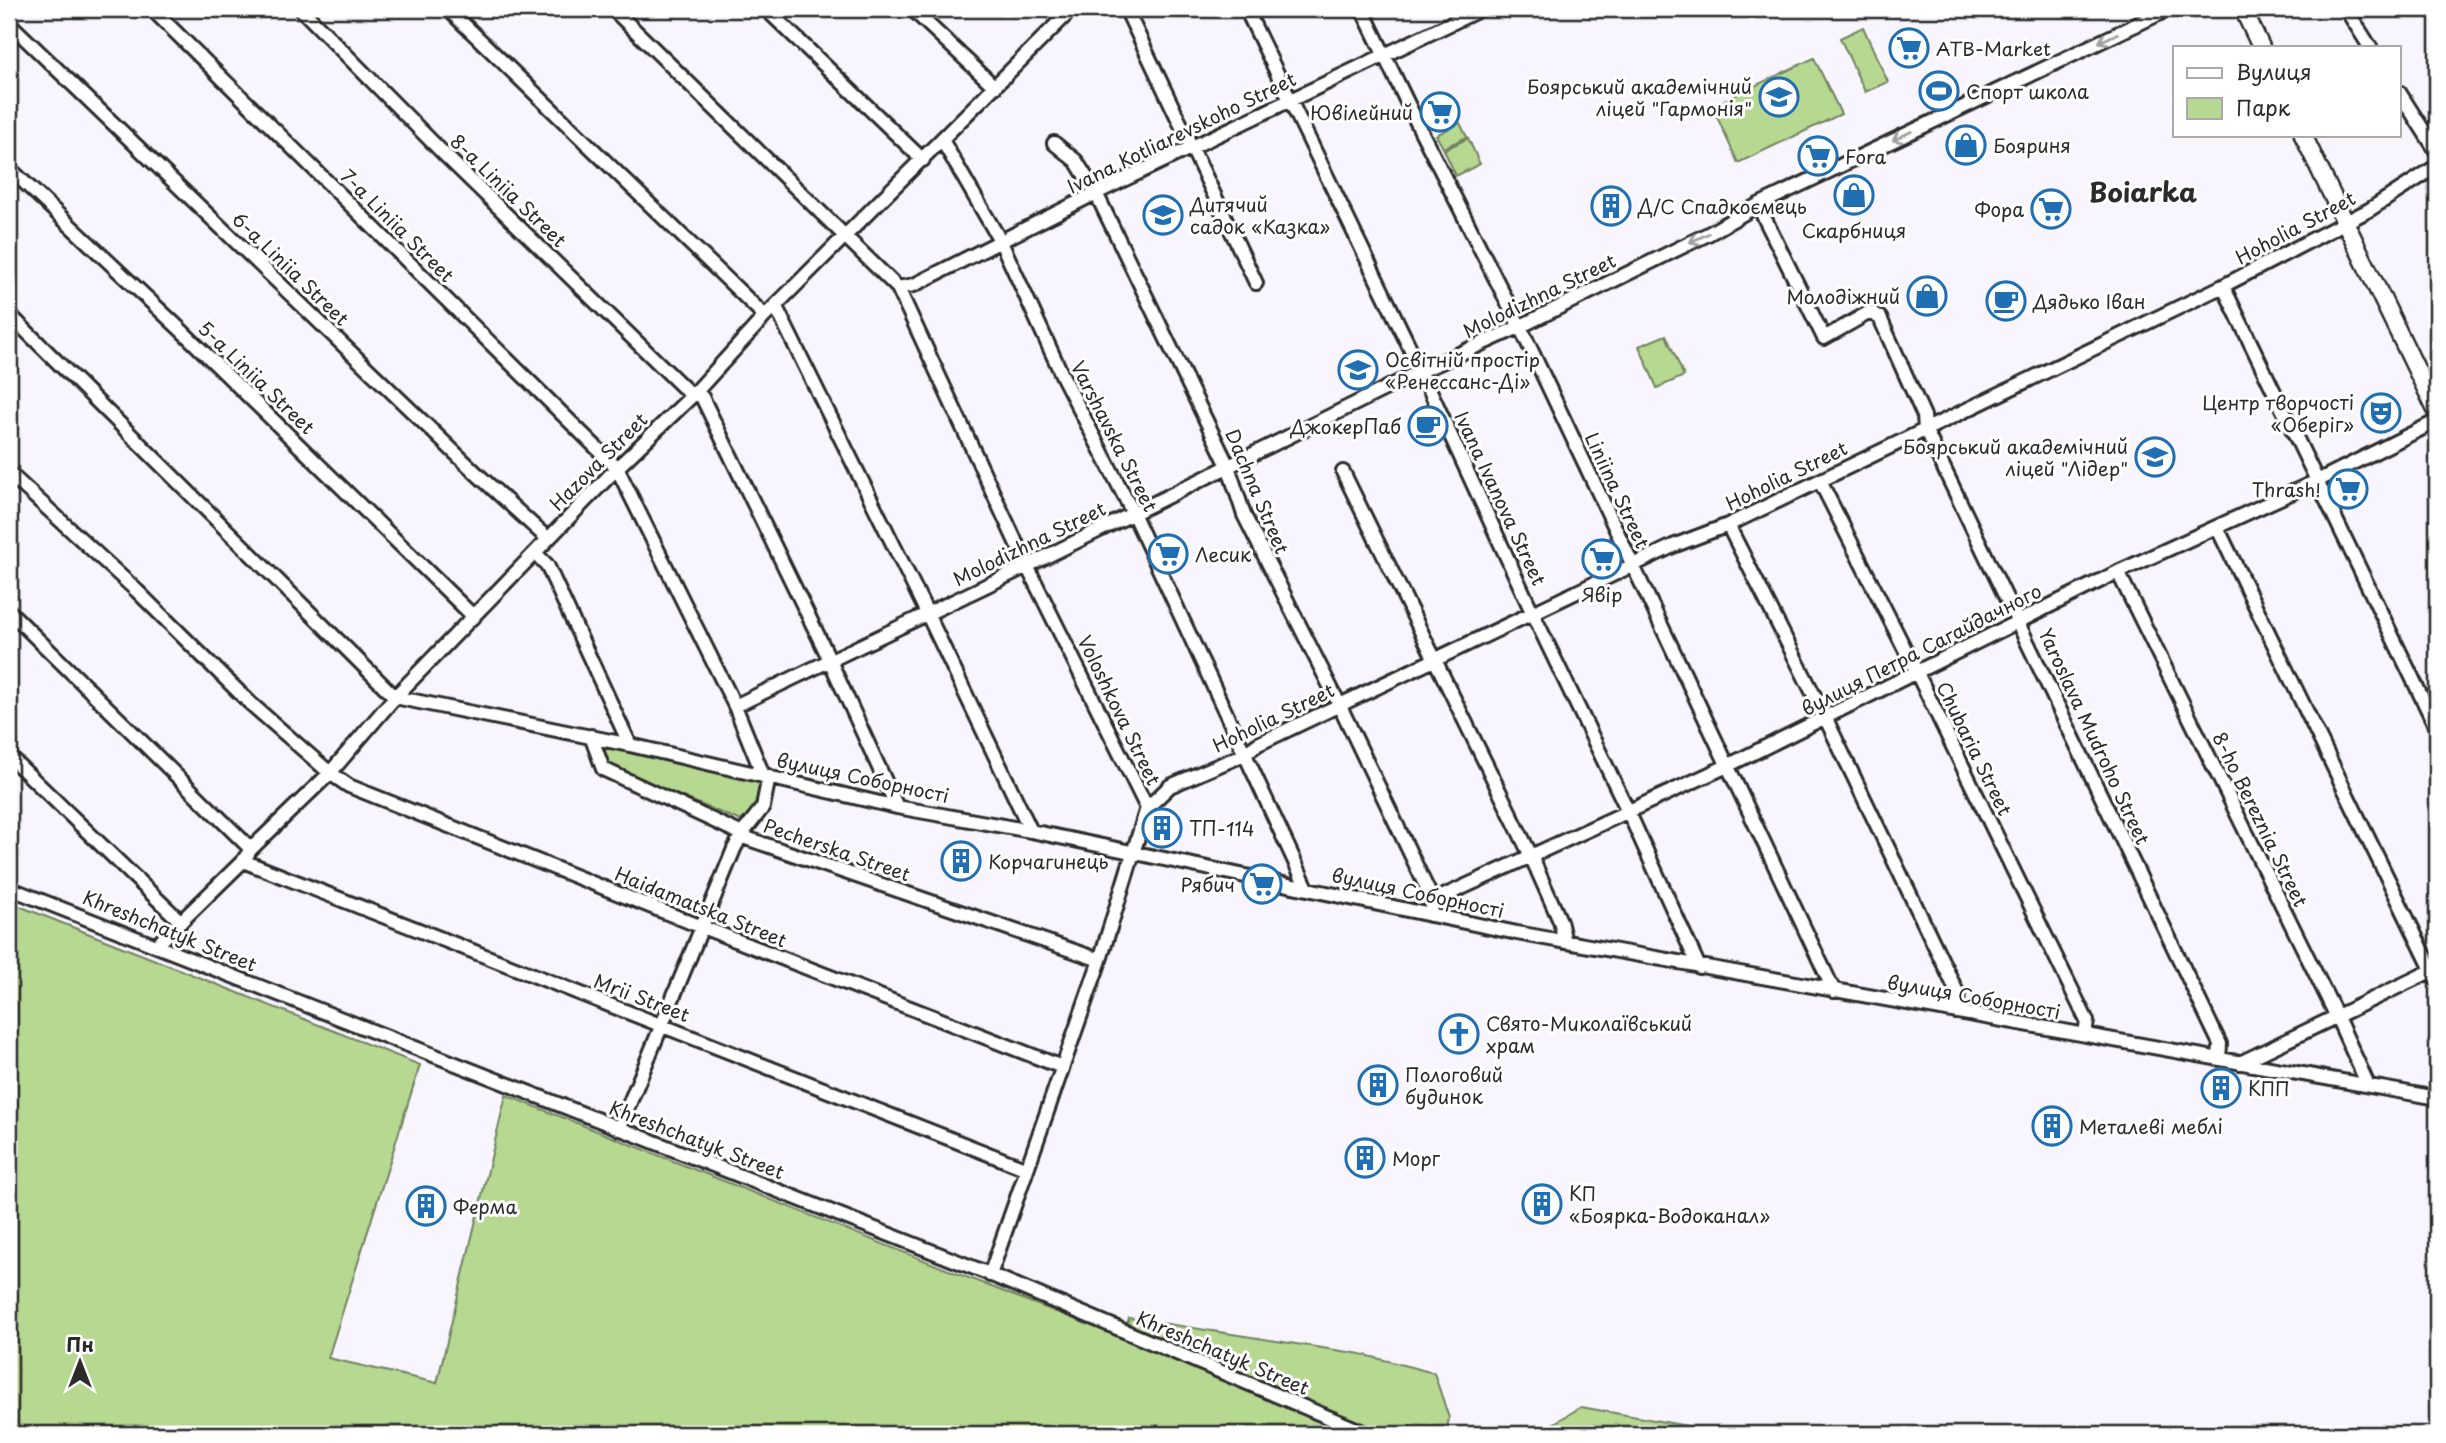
<svg xmlns="http://www.w3.org/2000/svg" width="2446" height="1443" font-family="'Playpen Sans',sans-serif">
<style>
.green{fill:#b6d891;stroke:#70825e;stroke-width:2}
.lines{fill:none;stroke-linecap:round;stroke-linejoin:round}
.minor-casing{stroke:#2b2b2b;stroke-width:18}
.tertiary-casing{stroke:#2b2b2b;stroke-width:21}
.minor{stroke:#fff;stroke-width:12}
.tertiary{stroke:#fff;stroke-width:16}
.oneway{stroke:#a0a0a0}
.labels{text-anchor:middle;dominant-baseline:central;stroke-width:6;stroke-linejoin:round;paint-order:stroke}
.poi-label{font-size:19px;fill:#2b2b2b;stroke:#fff;text-anchor:start}
.street-label{font-size:19px;fill:#2b2b2b;stroke:#fff}
.district-label{font-size:26px;font-weight:bold;fill:#2b2b2b;stroke:#fff}
</style>
<rect width="100%" height="100%" fill="#f8f5ff"/>
<filter id="ink" filterUnits="userSpaceOnUse"><feTurbulence type="fractalNoise" baseFrequency=".0143" numOctaves="2"/><feDisplacementMap in="SourceGraphic" scale="14" xChannelSelector="R" yChannelSelector="G"/><feConvolveMatrix kernelMatrix="1 2 1 2 8 2 1 2 1" color-interpolation-filters="sRGB"/></filter>
<g filter="url(#ink)">
<path class="green" d="M1863 27 1888 82 1865 92 1840 38Z
M1814 58 1841 114 1738 163 1712 106Z
M1460 123 1467 137 1443 148 1436 135Z
M1468 138 1480 164 1456 176 1444 150Z
M1666 335 1684 376 1657 388 1639 346Z
M600 747 639 753 761 781 754 807 741 821 607 766Z
M9 902 420 1065 328 1358 437 1383 506 1095 1017 1297 1291 1402 1357 1434H9Z
M1129 1318 1361 1354 1434 1373 1449 1418 1446 1434H1387L1127 1324Z
M1581 1407 1704 1429 1712 1434H1536Z"/>
<g class="lines">
<g class="minor-casing">
<path id="minor" d="M152 9 617 468 735 706 763 775
M301 9 445 155 686 390 702 397 825 650 897 807
M448 9 765 316
M613 9 898 288 1027 566 1147 808 1100 960 990 1275
M766 9 923 160
M912 9 995 87
M1126 9 1256 283
M1246 9 1421 371 1533 614 1629 813 1699 967
M1362 9 1421 131 1525 337 1834 991
M2346 9 2370 47
M9 23 476 473 548 539
M2399 92 2437 152
M942 140 1001 242 1063 377 1133 513 1307 888
M1054 143 1076 161 1096 193 1228 466 1244 515 1340 706 1433 901
M9 168 181 330 474 617
M1758 205 1824 338 1870 312 1880 318 1924 416 1925 429 2220 1044 2219 1059
M2223 286 2437 729
M898 288 914 285 1096 193 1481 9
M776 307 927 613 1031 831
M9 314 395 697 630 745 897 807 1031 831 1517 933 2437 1098
M1343 472 1531 856 1560 921 1565 942
M9 473 137 591 250 703 330 773 349 786 702 927 1062 1067
M1820 481 1917 673 2087 1021 2085 1034
M1728 525 1826 719 1958 994 1956 1012
M2217 527 2437 980
M536 554 547 565 630 745
M2118 572 2337 1017 2368 1085
M9 611 251 849
M735 706 1027 566 1421 371 1519 327 1710 233 1758 205 2169 9
M591 736 603 769 742 834 746 838 1100 960
M9 756 181 922
M1147 808 1170 786 1243 755 1258 744 1673 546 1728 525 2223 286 2369 210 2437 166
M243 861 1027 1169
M9 888 987 1273 1368 1434
M1430 915 1433 901 1727 766 2118 572 2317 481 2437 421
M157 945 243 861 251 849 330 773 395 697 617 468 695 393 765 316 1072 9
M2240 1063 2437 968
M619 1129 734 849 742 834 763 807 769 776"/>
</g>
<g class="tertiary-casing">
<path id="tertiary" d="M2243 9 2261 47
M2303 135 2437 412"/>
</g>
<use href="#minor" class="minor"/>
<use href="#tertiary" class="tertiary"/>
</g>
<defs><path id="oneway-shaft" d="M-6 0H5M1.5-3L5.5 0L1.5 3" fill="none" stroke-width="1.6" stroke-linecap="round" stroke-linejoin="round" transform="scale(1.75)"/></defs>
<g class="oneway">
<use href="#oneway-shaft" transform="translate(2108 38) rotate(154)"/>
<use href="#oneway-shaft" transform="translate(1902 136) rotate(154)"/>
<use href="#oneway-shaft" transform="translate(1699 238) rotate(154)"/>
</g>
</g>
<defs>
<g id="supermarket-ring" transform="scale(2.0125)"><circle r="9.5" fill="#fff" stroke="#1f6fb2" stroke-width="1.5"/><path d="M-6-5.5h2.5l.6 2H6L4.5 2H-2.5L-4.4-4H-6ZM-1.5 3.2a1.3 1.3 0 1 0 .1 0ZM3 3.2a1.3 1.3 0 1 0 .1 0Z" fill="#1f6fb2"/></g>
<g id="stadium-ring" transform="scale(2.0125)"><circle r="9.5" fill="#fff" stroke="#1f6fb2" stroke-width="1.5"/><path d="M0-5a6.5 5 0 1 0 0 10a6.5 5 0 1 0 0-10ZM-3.5-1.8h7v3.6h-7Z" fill="#1f6fb2"/></g>
<g id="school-ring" transform="scale(2.0125)"><circle r="9.5" fill="#fff" stroke="#1f6fb2" stroke-width="1.5"/><path d="M0-5L7-2L0 1L-7-2ZM-4 1L0 2.5L4 1V4Q0 6-4 4Z" fill="#1f6fb2"/></g>
<g id="shop-ring" transform="scale(2.0125)"><circle r="9.5" fill="#fff" stroke="#1f6fb2" stroke-width="1.5"/><path d="M-5-2.5h2.3a2.7 3.5 0 0 1 5.4 0H5L5.5 6h-11ZM-1.5-2.5h3a1.5 2.3 0 0 0-3 0Z" fill="#1f6fb2"/></g>
<g id="building-ring" transform="scale(2.0125)"><circle r="9.5" fill="#fff" stroke="#1f6fb2" stroke-width="1.5"/><path d="M-4-6H4V6H1V3H-1V6H-4ZM-2.5-4.3h1.7v1.8h-1.7ZM.8-4.3h1.7v1.8H.8ZM-2.5-1h1.7V.8h-1.7ZM.8-1h1.7V.8H.8Z" fill="#1f6fb2"/></g>
<g id="cafe-ring" transform="scale(2.0125)"><circle r="9.5" fill="#fff" stroke="#1f6fb2" stroke-width="1.5"/><path d="M-5.5-4.5H6V0H3Q3 3.5 0 3.5H-2.5Q-5.5 3.5-5.5 0ZM3-3.2v2h1.7v-2ZM-6 4.5H4V6H-6Z" fill="#1f6fb2"/></g>
<g id="university-ring" transform="scale(2.0125)"><circle r="9.5" fill="#fff" stroke="#1f6fb2" stroke-width="1.5"/><path d="M0-5L7-2L0 1L-7-2ZM-4 1L0 2.5L4 1V4Q0 6-4 4Z" fill="#1f6fb2"/></g>
<g id="theatre-ring" transform="scale(2.0125)"><circle r="9.5" fill="#fff" stroke="#1f6fb2" stroke-width="1.5"/><path d="M-5-5.5Q0-4 5-5.5V0Q5 5 0 6Q-5 5-5 0ZM-3.3-2.5H-1v1.5H-3.3ZM1-2.5H3.3v1.5H1ZM-2.8 1Q0 5.5 2.8 1Z" fill="#1f6fb2"/></g>
<g id="church-ring" transform="scale(2.0125)"><circle r="9.5" fill="#fff" stroke="#1f6fb2" stroke-width="1.5"/><path d="M-1.2-6h2.4v3.5h3.3v2.4h-3.3V6h-2.4V-.1h-3.3v-2.4h3.3Z" fill="#1f6fb2"/></g>
</defs>
<g fill-rule="evenodd">
<use href="#supermarket-ring" x="1909" y="48"/>
<use href="#stadium-ring" x="1939" y="91"/>
<use href="#school-ring" x="1779" y="97"/>
<use href="#supermarket-ring" x="1440" y="112"/>
<use href="#shop-ring" x="1966" y="145"/>
<use href="#supermarket-ring" x="1818" y="156"/>
<use href="#shop-ring" x="1854" y="195"/>
<use href="#building-ring" x="1611" y="206"/>
<use href="#supermarket-ring" x="2051" y="209"/>
<use href="#school-ring" x="1163" y="215"/>
<use href="#shop-ring" x="1927" y="296"/>
<use href="#cafe-ring" x="2006" y="301"/>
<use href="#university-ring" x="1358" y="370"/>
<use href="#theatre-ring" x="2381" y="413"/>
<use href="#cafe-ring" x="1428" y="426"/>
<use href="#school-ring" x="2155" y="457"/>
<use href="#supermarket-ring" x="2348" y="489"/>
<use href="#supermarket-ring" x="1168" y="554"/>
<use href="#supermarket-ring" x="1602" y="559"/>
<use href="#building-ring" x="1162" y="828"/>
<use href="#building-ring" x="961" y="861"/>
<use href="#supermarket-ring" x="1262" y="884"/>
<use href="#church-ring" x="1459" y="1034"/>
<use href="#building-ring" x="1378" y="1085"/>
<use href="#building-ring" x="2221" y="1088"/>
<use href="#building-ring" x="2052" y="1126"/>
<use href="#building-ring" x="1365" y="1158"/>
<use href="#building-ring" x="1542" y="1204"/>
<use href="#building-ring" x="426" y="1206"/>
</g>
<g class="labels">
<g class="poi-label">
<text x="1936" y="48">ATB-Market</text>
<text x="1752" y="86" text-anchor="end">Боярський академічний<tspan x="1752" dy="22">ліцей "Гармонія"</tspan></text>
<text x="1966" y="91">Спорт школа</text>
<text x="1413" y="112" text-anchor="end">Ювілейний</text>
<text x="1993" y="145">Бояриня</text>
<text x="1845" y="156">Fora</text>
<text x="1190" y="204">Дитячий<tspan x="1190" dy="22">садок «Казка»</tspan></text>
<text x="1638" y="206">Д/С Спадкоємець</text>
<text x="2024" y="209" text-anchor="end">Фора</text>
<text x="1854" y="230" text-anchor="middle">Скарбниця</text>
<text x="1900" y="296" text-anchor="end">Молодіжний</text>
<text x="2033" y="301">Дядько Іван</text>
<text x="1385" y="359">Освітній простір<tspan x="1385" dy="22">«Ренессанс-Ді»</tspan></text>
<text x="2354" y="402" text-anchor="end">Центр творчості<tspan x="2354" dy="22">«Оберіг»</tspan></text>
<text x="1401" y="426" text-anchor="end">ДжокерПаб</text>
<text x="2128" y="446" text-anchor="end">Боярський академічний<tspan x="2128" dy="22">ліцей "Лідер"</tspan></text>
<text x="2321" y="489" text-anchor="end">Thrash!</text>
<text x="1195" y="554">Лесик</text>
<text x="1602" y="594" text-anchor="middle">Явір</text>
<text x="1189" y="828">ТП-114</text>
<text x="988" y="861">Корчагинець</text>
<text x="1235" y="884" text-anchor="end">Рябич</text>
<text x="1486" y="1023">Свято-Миколаївський<tspan x="1486" dy="22">храм</tspan></text>
<text x="1405" y="1074">Пологовий<tspan x="1405" dy="22">будинок</tspan></text>
<text x="2248" y="1088">КПП</text>
<text x="2079" y="1126">Металеві меблі</text>
<text x="1392" y="1158">Морг</text>
<text x="1569" y="1193">КП<tspan x="1569" dy="22">«Боярка-Водоканал»</tspan></text>
<text x="453" y="1206">Ферма</text>
</g>
<g class="street-label">
<text transform="translate(1181 132) rotate(-26)">Ivana Kotliarevskoho Street</text>
<text transform="translate(509 190) rotate(44)">8-a Liniia Street</text>
<text transform="translate(398 225) rotate(45)">7-a Liniia Street</text>
<text transform="translate(2295 227) rotate(-28)">Hoholia Street</text>
<text transform="translate(291 268) rotate(44)">6-a Liniia Street</text>
<text transform="translate(1539 295) rotate(-26)">Molodizhna Street</text>
<text transform="translate(257 377) rotate(44)">5-a Liniia Street</text>
<text transform="translate(1115 436) rotate(63)">Varshavska Street</text>
<text transform="translate(598 461) rotate(-45)">Hazova Street</text>
<text transform="translate(1786 475) rotate(-26)">Hoholia Street</text>
<text transform="translate(1618 490) rotate(65)">Liniina Street</text>
<text transform="translate(1258 491) rotate(67)">Dachna Street</text>
<text transform="translate(1501 498) rotate(65)">Ivana Ivanova Street</text>
<text transform="translate(1029 543) rotate(-26)">Molodizhna Street</text>
<text transform="translate(1921 649) rotate(-27)">вулиця Петра Сагайдачного</text>
<text transform="translate(1120 710) rotate(64)">Voloshkova Street</text>
<text transform="translate(1273 717) rotate(-26)">Hoholia Street</text>
<text transform="translate(2095 736) rotate(65)">Yaroslava Mudroho Street</text>
<text transform="translate(1975 748) rotate(64)">Chubaria Street</text>
<text transform="translate(863 777) rotate(12)">вулиця Соборності</text>
<text transform="translate(2261 819) rotate(64)">8-ho Bereznia Street</text>
<text transform="translate(837 849) rotate(19)">Pecherska Street</text>
<text transform="translate(1418 892) rotate(12)">вулиця Соборності</text>
<text transform="translate(701 906) rotate(22)">Haidamatska Street</text>
<text transform="translate(170 930) rotate(22)">Khreshchatyk Street</text>
<text transform="translate(1974 996) rotate(10)">вулиця Соборності</text>
<text transform="translate(642 997) rotate(21)">Mrii Street</text>
<text transform="translate(697 1139) rotate(21)">Khreshchatyk Street</text>
<text transform="translate(1223 1352) rotate(23)">Khreshchatyk Street</text>
</g>
<g class="district-label">
<text x="2143" y="191">Boiarka</text>
</g>
</g>
<rect width="2446" height="1443" fill="none" stroke="#fff" stroke-width="35"/>
<rect x="18" y="18" width="2411" height="1408" fill="none" stroke="#2b2b2b" stroke-width="2.5" filter="url(#ink)"/>
<rect x="2173" y="46" width="228" height="91" fill="#ffffff" stroke="#aaaaaa" stroke-width="2"/>
<rect x="2187" y="68" width="35" height="10" fill="#ffffff" stroke="#aaaaaa" stroke-width="2"/>
<text x="2236" y="80" font-size="21" fill="#2b2b2b">Вулиця</text>
<rect x="2187" y="98" width="35" height="21" fill="#b6d891" stroke="#aaaaaa" stroke-width="2"/>
<text x="2236" y="116" font-size="21" fill="#2b2b2b">Парк</text>
<g transform="translate(80 1362)" stroke="#ffffff" stroke-width="5" paint-order="stroke">
<path d="M0-5L12 26L0 18L-12 26Z" fill="#2b2b2b"/>
<text y="-10" font-size="19" font-weight="bold" text-anchor="middle" fill="#2b2b2b">Пн</text>
</g>
</svg>
